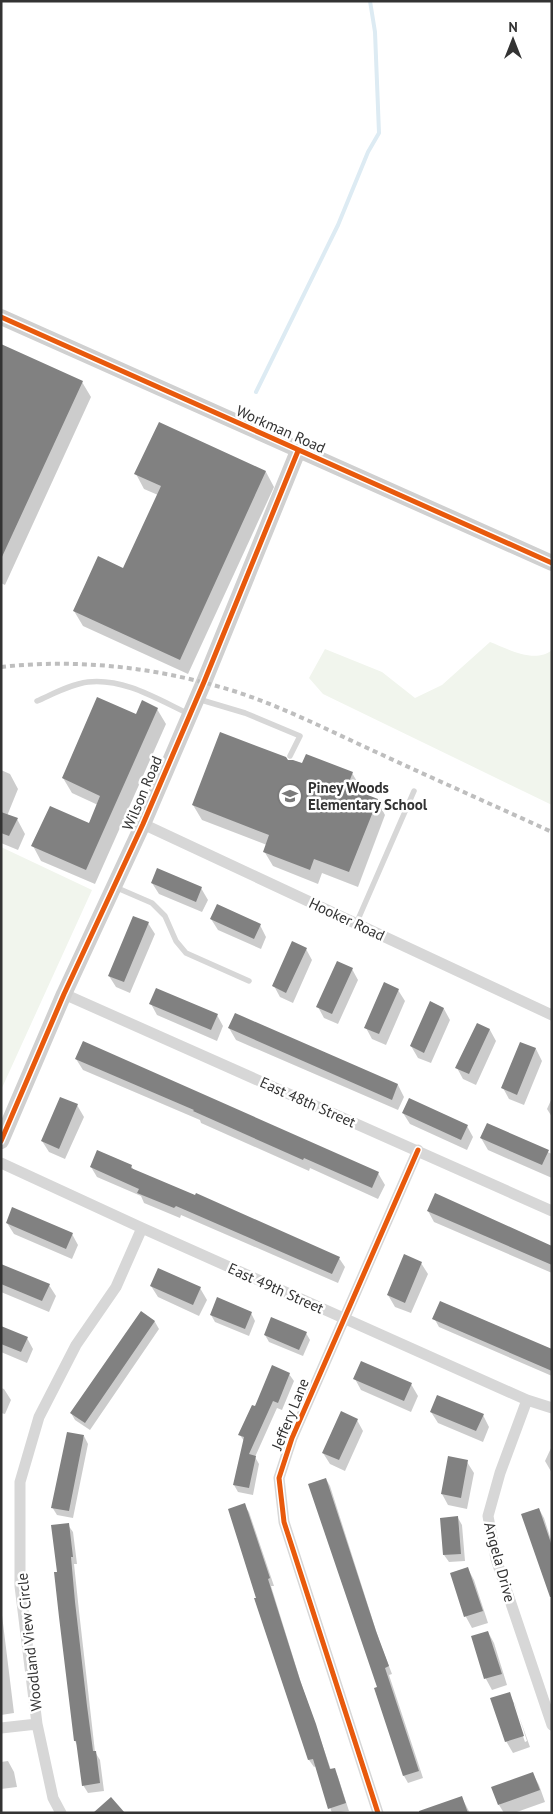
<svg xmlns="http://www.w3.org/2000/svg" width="553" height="1814" font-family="'PT Sans',sans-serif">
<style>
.green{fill:#f1f5ed}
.shadow{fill:#0003;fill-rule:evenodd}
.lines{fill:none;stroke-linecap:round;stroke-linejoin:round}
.stream{stroke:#ddebf3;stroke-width:4}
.building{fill:#818181}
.lane{stroke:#d7d7d7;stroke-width:5.5}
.street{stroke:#d7d7d7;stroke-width:11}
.secondary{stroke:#d0d0d0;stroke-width:16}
.rail{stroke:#bebebe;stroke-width:4;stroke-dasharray:5 4;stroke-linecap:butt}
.cycleway-casing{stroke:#fff;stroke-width:8}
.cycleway{stroke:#e8590c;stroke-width:5}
.labels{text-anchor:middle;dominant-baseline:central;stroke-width:5;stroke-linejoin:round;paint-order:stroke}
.street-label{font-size:15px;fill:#333;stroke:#fff}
.poi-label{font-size:15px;font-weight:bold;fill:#333;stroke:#fff;text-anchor:start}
</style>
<rect width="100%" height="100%" fill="#fff"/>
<path class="green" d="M490 642C508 649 535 664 552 650V805L323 694 309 678 325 649 382 672 415 698 442 685Z
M1 847 92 890 1 1090Z"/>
<path class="shadow" d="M1 345 82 382 91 397 5 585 1 583Z
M266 472 274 487 188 674 83 626 74 611 124 569 158 495 144 489 136 474Z
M157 709 166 724 95 884 41 861 33 846 89 824 98 805 72 793 63 778 137 715Z
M288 762 352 773 361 788 359 793 377 800 385 815 358 887 322 873 318 884 273 866 264 851 267 845 202 820 193 805Z
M1 770 10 774 18 789 7 816 17 819 25 834 18 850 1 843Z
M152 883 201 888 208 900 202 912 159 894Z
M211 919 260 925 266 937 261 949 218 930Z
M148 923 155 934 130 993 116 987 109 976Z
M306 949 312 960 293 1003 280 997 274 986Z
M352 969 358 980 338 1024 324 1018 318 1007Z
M398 990 405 1001 386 1045 372 1039 366 1028Z
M430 1003 444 1009 450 1020 431 1063 418 1058 411 1046Z
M151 1004 217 1015 223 1026 217 1041 157 1015Z
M235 1014 398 1085 404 1097 398 1110 236 1040 229 1028Z
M477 1024 490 1030 496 1041 476 1085 463 1079 457 1068Z
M83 1042 378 1173 385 1185 378 1199 310 1168 309 1171 201 1123 200 1120 83 1070 76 1059Z
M521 1043 536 1049 542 1061 524 1105 509 1099 503 1088Z
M552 1098V1117L547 1109Z
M77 1105 84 1117 65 1159 49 1152 42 1141Z
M403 1113 467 1126 473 1137 467 1150 410 1124Z
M487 1125 552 1154V1178L488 1150 481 1138Z
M131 1166 134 1170 339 1258 345 1267 338 1283 181 1215 180 1218 144 1203 141 1196 97 1177 91 1167Z
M428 1211 552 1248V1273L434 1222Z
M7 1223 72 1234 78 1245 72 1259 14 1234Z
M421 1263 428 1274 411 1313 395 1307 388 1295Z
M1 1265 49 1285 56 1296 49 1312 1 1292Z
M151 1286 200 1288 207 1300 199 1316 158 1297Z
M141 1313 155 1322 159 1329 90 1430 75 1420 71 1413Z
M251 1313 255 1321 249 1336 215 1322 211 1315Z
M434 1318 552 1351V1376L439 1327Z
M1 1327 27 1338 33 1349 27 1363 1 1352Z
M306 1333 310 1340 303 1356 269 1342 265 1335Z
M289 1374 294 1381 282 1410 277 1408 255 1457 259 1464 253 1495 238 1492 234 1485 244 1441 240 1435 256 1408Z
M355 1379 411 1384 418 1396 411 1412 361 1390Z
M1 1388 4 1389 11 1400 5 1414 1 1413Z
M431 1412 483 1415 489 1427 483 1442 438 1423Z
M357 1420 363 1431 345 1471 330 1464 323 1453Z
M84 1436 88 1444 73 1518 57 1515 52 1507Z
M552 1446V1473L545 1461Z
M467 1462 474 1473 467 1509 448 1505 442 1494Z
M326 1479 330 1486 379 1640 392 1674 389 1675 423 1778 408 1783 404 1776 375 1689 379 1688Z
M244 1505 249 1512 274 1586H271L303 1689 331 1770 334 1769 338 1777 349 1811 332 1813 316 1766 314 1767 309 1760 256 1599 258 1598Z
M539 1509 544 1518 552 1543V1600L523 1515Z
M458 1518 462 1525 465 1561 449 1562 444 1555Z
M68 1525 73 1532 77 1564H74L79 1611 95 1752 100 1760 104 1791 88 1793 83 1785 78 1747 75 1741Z
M468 1569 474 1580 488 1623 472 1628 466 1617 451 1574Z
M1 1607 14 1713 1 1715Z
M488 1632 494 1643 507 1685 492 1690 486 1679 473 1637Z
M509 1693 515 1705 530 1747 513 1753 506 1741ZM512 1704H515L527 1741 525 1742Z
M8 1761 14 1772 17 1787 1 1789V1762Z
M533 1774 539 1785 545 1802 514 1813H504L499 1805Z
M462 1798 470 1813H419V1812Z"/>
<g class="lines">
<path class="stream" d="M256 392 338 225 368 152 379 133 375 32 370 1"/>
</g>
<path class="building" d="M1 344 83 381 1 559Z
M159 422 266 471 180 660 73 611 98 556 123 568 161 486 134 474Z
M97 697 136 714 142 700 158 708 86 870 31 846 50 806 89 823 100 796 62 778Z
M220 732 286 757 288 760H293L302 763 306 754 353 772 347 787 378 799 349 872 314 859 310 870 263 852 269 835 192 805Z
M1 812 18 818 9 836 1 833Z
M157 868 202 887 196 902 151 883Z
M217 904 261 924 254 939 210 919Z
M133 916 149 922 124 982 108 976Z
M292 941 307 948 286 993 272 986Z
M337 961 353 968 332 1014 316 1007Z
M384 982 399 989 379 1034 364 1028Z
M156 988 218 1014 211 1030 149 1004Z
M430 1001 444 1008 424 1053 410 1046Z
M235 1013 398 1084 392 1100 228 1028Z
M477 1023 490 1029 469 1074 455 1068Z
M83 1041 379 1172 372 1188 304 1158 303 1160 193 1111 194 1110 75 1059Z
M520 1042 536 1048 517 1095 501 1088Z
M60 1097 78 1104 59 1149 41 1141Z
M409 1098 468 1125 461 1140 402 1113Z
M487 1123 549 1150 542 1165 480 1138Z
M97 1150 132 1165 131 1168 195 1195 196 1193 340 1257 332 1274 176 1206 174 1208 137 1193 139 1189 90 1167Z
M435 1193 552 1246V1265L427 1211Z
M12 1207 73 1233 66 1249 6 1223Z
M404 1254 422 1262 405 1303 387 1295Z
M1 1264 50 1284 42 1301 1 1284Z
M158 1268 201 1287 193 1305 150 1286Z
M217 1297 252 1312 245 1329 210 1315Z
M440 1301 552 1349V1371L432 1319Z
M141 1311 155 1321 85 1423 70 1413Z
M271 1317 307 1332 299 1350 264 1335Z
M1 1326 28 1337 21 1352 1 1344Z
M361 1361 412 1383 404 1401 353 1379Z
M272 1365 290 1373 278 1403 273 1401 249 1454 256 1456 249 1488 233 1485 244 1437 238 1435 252 1405 255 1406Z
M437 1395 484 1414 476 1431 430 1412Z
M341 1411 358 1419 339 1460 322 1453Z
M67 1432 84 1435 69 1511 51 1508Z
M448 1456 468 1460 461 1498 441 1494Z
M326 1478 376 1631 389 1666 385 1668 419 1771 403 1776 374 1688 377 1687 308 1484Z
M245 1503 270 1578 268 1579 300 1680 316 1724 330 1769 335 1768 346 1803 328 1809 313 1759 308 1760 254 1598H256L228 1509Z
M539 1508 552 1546V1597H550L521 1514Z
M458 1516 461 1554 443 1555 440 1518Z
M69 1523 73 1557H71L75 1602 87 1706 93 1751H96L100 1783 82 1786 76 1741H74L59 1617 54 1572H57L51 1525Z
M468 1567 483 1611 464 1617 450 1573Z
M488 1631 502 1674 484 1679 471 1636Z
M510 1692 524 1736 505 1742 490 1698Z
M533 1772 540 1790 498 1805 491 1787Z
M462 1796 468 1813H419V1811Z
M111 1797 125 1813H93Z"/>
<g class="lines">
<path class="lane" d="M198 699 245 713 300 736 290 756
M37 701C53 694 71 684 88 682 124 678 157 699 189 714
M115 887 152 903 165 916 176 941 186 953 249 981
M356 924 414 791"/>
<path class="street" d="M143 824 552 1015
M64 994 552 1211
M1 1163 142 1228 527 1400 552 1408
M527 1400 500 1473 488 1516 496 1559 552 1725
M1 1728 37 1724
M61 1813 53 1798 37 1724 20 1586V1482L39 1417 76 1345 116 1287 142 1228
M378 1813 284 1522 279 1478 292 1438 418 1150"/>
<path class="secondary" d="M1 317 552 563
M1 1141 64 994 143 824 204 682 298 451"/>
<path class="rail" d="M1 667C81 658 161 668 237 692 285 708 330 731 376 752 434 779 493 805 552 832"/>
<g class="cycleway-casing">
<path id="cycleway" d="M1 317 552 563
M1 1141 64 994 143 824 204 682 298 451
M378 1813 284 1522 279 1478 292 1438 418 1150"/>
</g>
<use href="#cycleway" class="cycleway"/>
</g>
<defs>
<g id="school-ring" transform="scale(1.25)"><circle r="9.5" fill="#fff" stroke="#7a7a7a" stroke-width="1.5"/><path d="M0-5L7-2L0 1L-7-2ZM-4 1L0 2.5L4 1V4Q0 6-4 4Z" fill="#7a7a7a"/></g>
</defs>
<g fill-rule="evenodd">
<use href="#school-ring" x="290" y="796"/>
</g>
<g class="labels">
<g class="street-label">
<text transform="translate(281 429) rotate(24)">Workman Road</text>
<text transform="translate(142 793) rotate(-67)">Wilson Road</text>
<text transform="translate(347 919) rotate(25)">Hooker Road</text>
<text transform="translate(308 1102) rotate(24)">East 48th Street</text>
<text transform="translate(276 1288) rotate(24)">East 49th Street</text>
<text transform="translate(290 1414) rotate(-68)">Jeffery Lane</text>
<text transform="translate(500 1562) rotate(75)">Angela Drive</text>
<text transform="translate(29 1642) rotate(-96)">Woodland View Circle</text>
</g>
<g class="poi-label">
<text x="308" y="787">Piney Woods<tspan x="308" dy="17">Elementary School</tspan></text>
</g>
</g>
<rect width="553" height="1814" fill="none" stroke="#333333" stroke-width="5"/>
<g transform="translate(513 40)" stroke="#ffffff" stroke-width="4" paint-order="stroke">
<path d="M0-4L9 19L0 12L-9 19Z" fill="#333333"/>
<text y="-8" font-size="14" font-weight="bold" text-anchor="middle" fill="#333333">N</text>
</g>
</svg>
